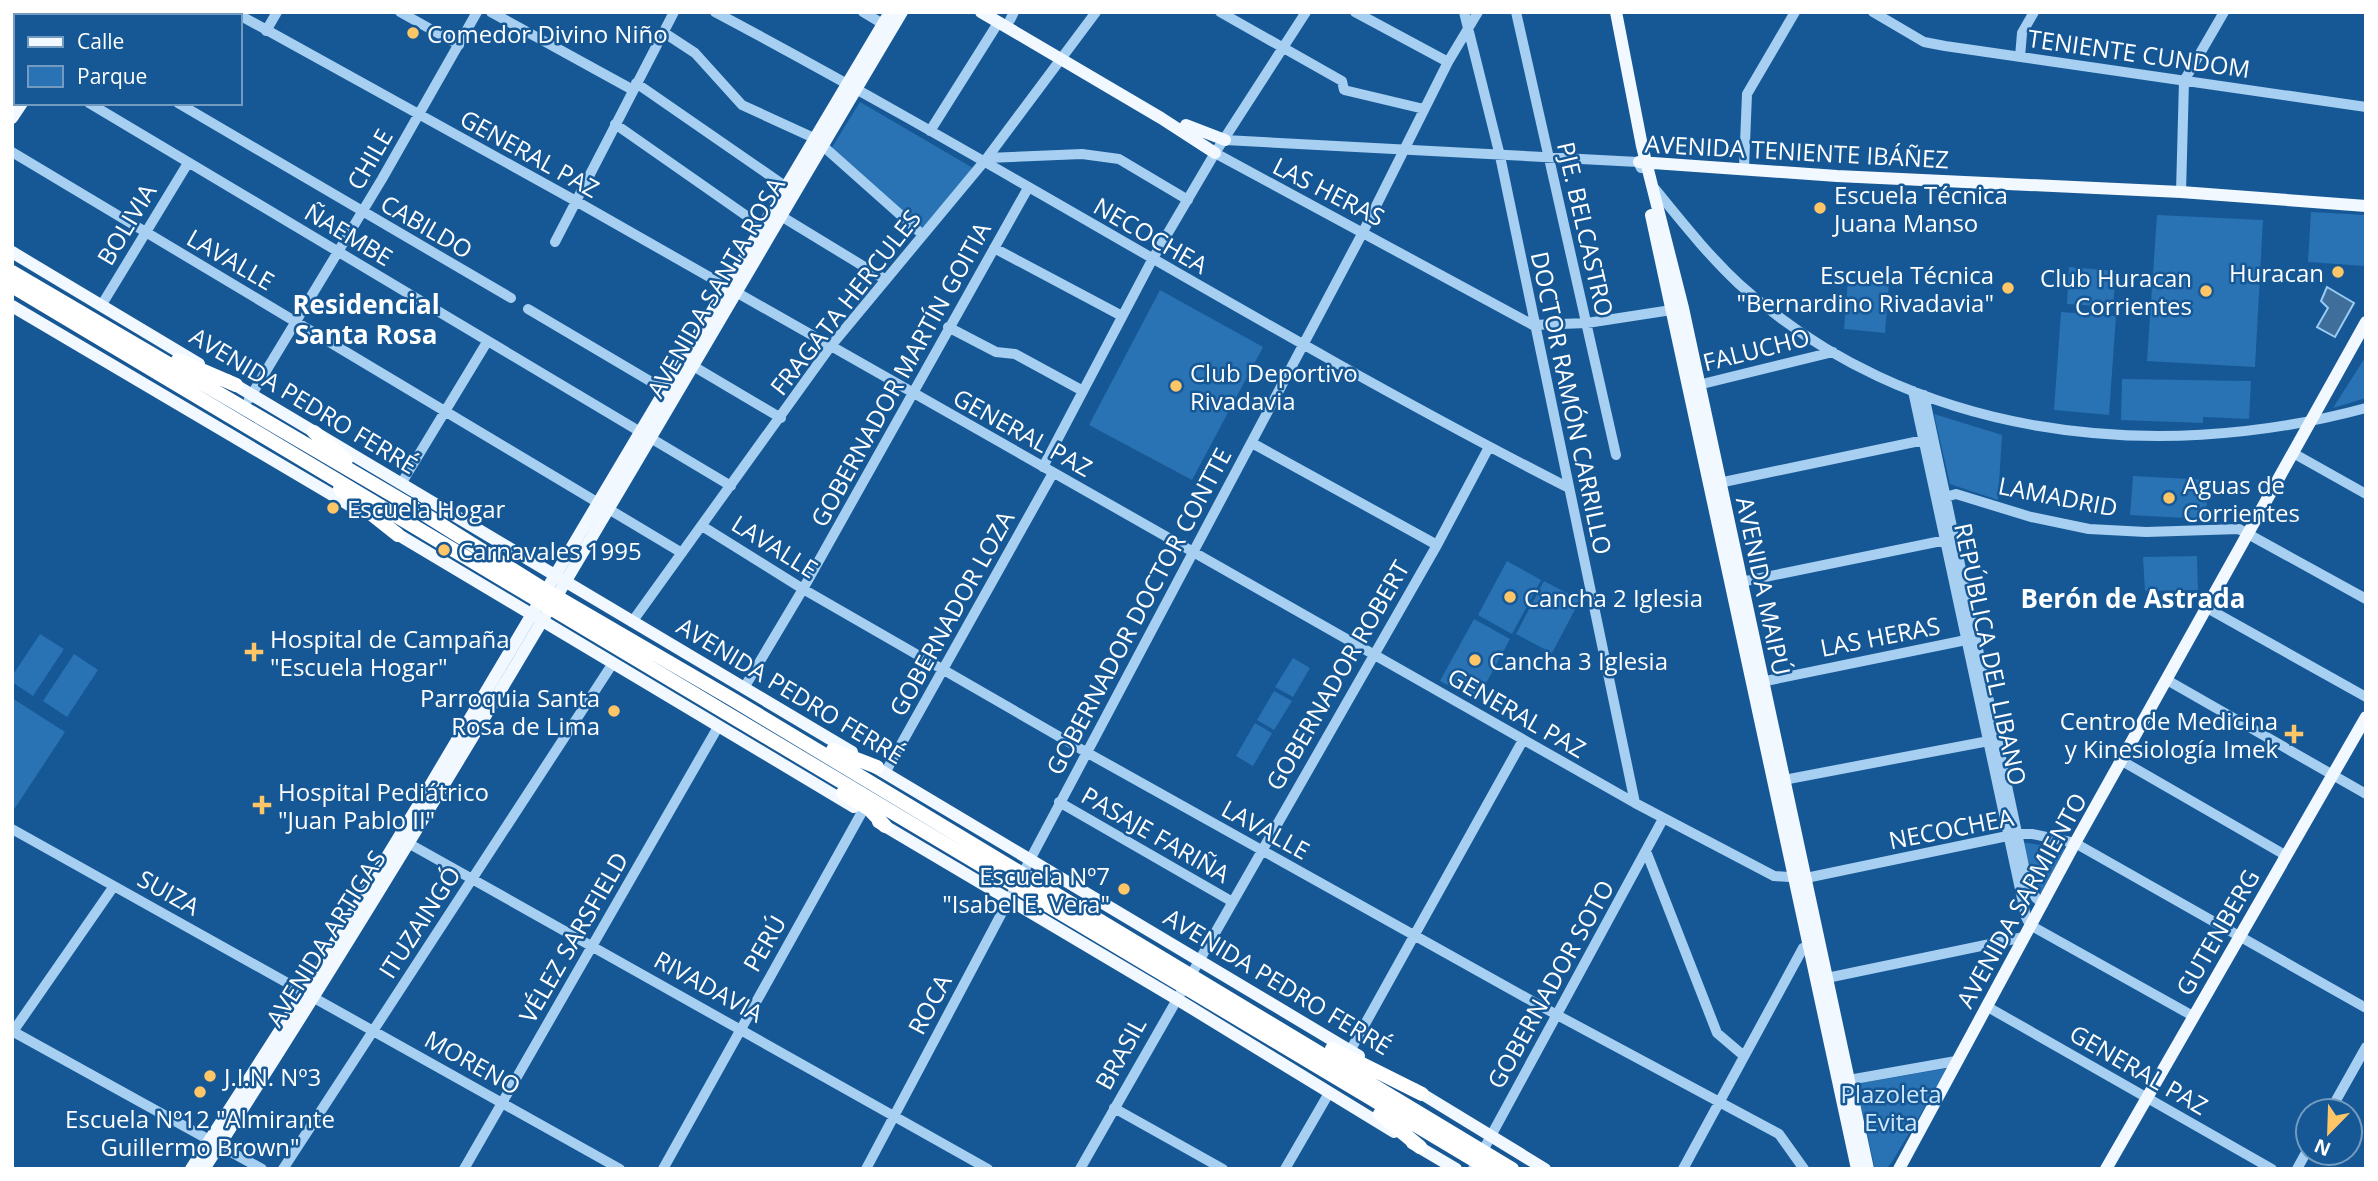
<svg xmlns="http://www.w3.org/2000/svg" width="2378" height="1181" font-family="'Open Sans',sans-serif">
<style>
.green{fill:#2972b4}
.water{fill:#406e9a;stroke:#99cbf4;stroke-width:2}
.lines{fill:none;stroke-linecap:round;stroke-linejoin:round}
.minor{stroke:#a7cff1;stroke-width:10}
.major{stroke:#f1f8ff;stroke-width:12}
.highway{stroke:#fff;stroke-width:14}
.poi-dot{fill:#ffc667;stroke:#165895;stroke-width:2.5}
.labels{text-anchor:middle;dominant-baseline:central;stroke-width:5;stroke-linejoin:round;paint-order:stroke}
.poi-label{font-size:24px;fill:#fff;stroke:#165895;text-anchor:start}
.street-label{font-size:24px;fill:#fff;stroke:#165895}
.park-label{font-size:24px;fill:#cee7fc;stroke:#165895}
.neighbourhood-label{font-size:26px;font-weight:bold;fill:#fff;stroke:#165895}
</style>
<rect width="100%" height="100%" fill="#165895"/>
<path class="green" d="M860 102 973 168 924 228 829 152Z
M2311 212 2366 215 2364 266 2308 262Z
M2157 215 2263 220 2255 367 2147 361Z
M2069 267 2116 271 2113 307 2067 304Z
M1848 280 1889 283 1885 333 1844 329Z
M1160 290 1263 347 1192 480 1089 425Z
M2061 312 2116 316 2109 415 2054 410Z
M2366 356V398L2333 408Z
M2122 379 2251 381 2249 419 2203 417V423L2121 420Z
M1934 414 2002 435 1998 500 1950 484Z
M2133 476 2208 480 2206 519 2130 515Z
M2197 556 2198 590 2145 591 2143 557Z
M1507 561 1541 580 1512 634 1478 615Z
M1544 581 1580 600 1552 653 1516 634Z
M1474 619 1510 639 1477 700 1440 681Z
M40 634 64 649 33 696 12 682V676Z
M74 654 98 670 67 717 43 701Z
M1293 658 1310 668 1293 697 1275 687Z
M1274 691 1292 701 1274 730 1257 720Z
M12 698 65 732 15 808 12 807Z
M1255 723 1272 733 1253 766 1236 756Z
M2021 842 2065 849 2041 894Z
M1948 1068 1892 1162 1886 1169H1875L1856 1084Z"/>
<path class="water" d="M2327 287 2354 303 2335 337 2317 327 2328 308 2321 301Z"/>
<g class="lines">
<path class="minor" d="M234 12 574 200 1635 803 1774 876 1806 878 2017 834H2032L2075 843 2366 1008
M400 12 459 45
M491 12 633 90
M715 12C1003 165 1279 340 1569 488
M863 12 888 27
M1220 12 1342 81 1344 90 1424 109
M1355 12 1448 62
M1464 12 1500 156 1635 803
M1516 12 1616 455
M1873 12 1924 42 1945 46 2366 107
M1010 20 1014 12
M266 31 277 12
M663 32 695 53 742 105 814 138 923 235
M2020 57 2022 33 2034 12
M636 83 785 186
M89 103 731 486
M178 103 511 298
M615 124 761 226
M930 131 998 23
M1225 140 1638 162 1641 168
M12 152 682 553
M1215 153 1533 325 1587 323 1678 309
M987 158 1082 154 1119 159 1188 200
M1744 168 1747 94 1795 12
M1655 189C1682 222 1708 255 1739 284 1909 438 2151 466 2366 408
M2181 192 2184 81 2224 12
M776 213 886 280
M555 242 674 12
M994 248 1122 316
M101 306 188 163
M528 309 665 390
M948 327 996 352 1015 354 1083 391
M688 363 781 418
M1694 386 1833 352
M1913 391 2026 917 2030 925 2193 1016
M1924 395 2027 880 2036 898 2043 904
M249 399 382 179 477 12
M1252 443 1437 545
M2293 453 2366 494
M1043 467 1152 260 1215 153 1306 12
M401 484 487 342
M1714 484 1929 439
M1942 498 1956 494 2031 517 2089 529 2146 532 2239 529 2366 599
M702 526 803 589 1086 752 1557 1015 1779 1134 1804 1169
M1736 583 1951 539
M2207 608 2366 697
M632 622 830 347 987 158 1096 12
M2167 680 2366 794
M1756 683 1971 639
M744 688 803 589 1028 188
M2122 761 2285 855
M885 773 1053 473
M1778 781 1994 740
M1059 802 1231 901
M12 829 620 1169
M408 843 988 1169
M1646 851 1717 1033 1744 1056
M1822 979 2024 937
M1986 1006 2272 1169
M12 1031 262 1169
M12 1033 114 886
M1350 1051 1523 740
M1843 1081 1956 1061
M1114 1108 1223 1169
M2330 1111 2366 1047
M283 1169 613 663
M464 1169 718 727
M663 1169 862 812
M866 1169 1363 232 1448 62 1478 12
M1080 1169 1437 545 1489 447
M1285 1169 1329 1093
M1473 1169 1663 819
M1683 1169 1803 948 1813 943
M2297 1169 2308 1149"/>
<path class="major" d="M981 12 1161 118 1215 153
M1616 12 1642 146 1683 308 1868 1169
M64 16 67 12
M78 16 81 12
M12 96 16 91
M12 118 22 103
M1186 125 1225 140
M1639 162 1837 176 2181 192 2366 206
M1651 215 1857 1169
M12 252 199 364
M12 306 361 512
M227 380 852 752
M392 531 854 807
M870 764 1359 1056
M878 822 1175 998 1394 1132
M1414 1089 1545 1169
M1412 1143 1456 1169
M191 1169 304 993 425 794 890 12
M204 1169C449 791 671 399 902 12
M1899 1169 2075 843 2366 322
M2106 1169 2366 717"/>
<path class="highway" d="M12 272 413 507 545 590 732 699 1512 1169
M12 286 1489 1169
M178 360 236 385
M314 432 346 460
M340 489 398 535
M833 750 877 767
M843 793 869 809 885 826
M1332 1049 1422 1094
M1380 1114 1420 1147"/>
</g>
<g class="poi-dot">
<circle cx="413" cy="33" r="7"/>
<circle cx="1820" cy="208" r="7"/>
<circle cx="2338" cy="272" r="7"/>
<circle cx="2008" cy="288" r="7"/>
<circle cx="2206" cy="291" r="7"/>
<circle cx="1176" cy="386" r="7"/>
<circle cx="2169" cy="498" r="7"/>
<circle cx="333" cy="508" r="7"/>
<circle cx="444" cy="550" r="7"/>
<circle cx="1510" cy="597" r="7"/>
<path d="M250.5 641.5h7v7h7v7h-7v7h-7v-7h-7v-7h7z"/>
<circle cx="1475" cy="660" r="7"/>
<circle cx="614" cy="711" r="7"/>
<path d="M2290.5 723.5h7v7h7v7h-7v7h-7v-7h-7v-7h7z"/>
<path d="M258.5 794.5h7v7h7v7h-7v7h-7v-7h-7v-7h7z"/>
<circle cx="1124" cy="889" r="7"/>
<circle cx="210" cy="1076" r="7"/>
<circle cx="200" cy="1092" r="7"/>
</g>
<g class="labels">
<g class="poi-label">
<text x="427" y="33">Comedor Divino Niño</text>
<text x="1834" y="194">Escuela Técnica<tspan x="1834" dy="28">Juana Manso</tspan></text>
<text x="2324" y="272" text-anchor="end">Huracan</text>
<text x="1994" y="274" text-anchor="end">Escuela Técnica<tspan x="1994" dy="28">"Bernardino Rivadavia"</tspan></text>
<text x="2192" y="277" text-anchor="end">Club Huracan<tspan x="2192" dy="28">Corrientes</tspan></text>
<text x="1190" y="372">Club Deportivo<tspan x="1190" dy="28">Rivadavia</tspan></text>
<text x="2183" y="484">Aguas de<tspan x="2183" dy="28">Corrientes</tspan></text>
<text x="347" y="508">Escuela Hogar</text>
<text x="458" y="550">Carnavales 1995</text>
<text x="1524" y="597">Cancha 2 Iglesia</text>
<text x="270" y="638">Hospital de Campaña<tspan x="270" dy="28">"Escuela Hogar"</tspan></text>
<text x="1489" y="660">Cancha 3 Iglesia</text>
<text x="600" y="697" text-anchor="end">Parroquia Santa<tspan x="600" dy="28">Rosa de Lima</tspan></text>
<text x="2278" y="720" text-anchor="end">Centro de Medicina<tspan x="2278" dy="28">y Kinesiología Imek</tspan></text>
<text x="278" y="791">Hospital Pediátrico<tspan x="278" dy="28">"Juan Pablo II"</tspan></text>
<text x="1110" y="875" text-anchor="end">Escuela Nº7<tspan x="1110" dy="28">"Isabel E. Vera"</tspan></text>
<text x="224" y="1076">J.I.N. Nº3</text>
<text x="200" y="1118" text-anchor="middle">Escuela Nº12 "Almirante<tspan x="200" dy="28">Guillermo Brown"</tspan></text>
</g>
<g class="street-label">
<text transform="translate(2139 53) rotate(8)">TENIENTE CUNDOM</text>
<text transform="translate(1797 151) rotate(3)">AVENIDA TENIENTE IBÁÑEZ</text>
<text transform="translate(530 153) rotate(29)">GENERAL PAZ</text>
<text transform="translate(369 159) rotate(-60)">CHILE</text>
<text transform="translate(1329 191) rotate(27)">LAS HERAS</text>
<text transform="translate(126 224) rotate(-59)">BOLIVIA</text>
<text transform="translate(427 226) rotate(30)">CABILDO</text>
<text transform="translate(1586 229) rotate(77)">PJE. BELCASTRO</text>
<text transform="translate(349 234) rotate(31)">ÑAEMBE</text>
<text transform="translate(1151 235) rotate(30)">NECOCHEA</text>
<text transform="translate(231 259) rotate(30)">LAVALLE</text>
<text transform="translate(715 287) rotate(-60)">AVENIDA SANTA ROSA</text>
<text transform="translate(845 302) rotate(-52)">FRAGATA HERCULES</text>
<text transform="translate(1756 349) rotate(-14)">FALUCHO</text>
<text transform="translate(900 374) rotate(-61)">GOBERNADOR MARTÍN GOITIA</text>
<text transform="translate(304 400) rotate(31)">AVENIDA PEDRO FERRÉ</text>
<text transform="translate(1572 403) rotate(78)">DOCTOR RAMÓN CARRILLO</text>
<text transform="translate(1023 432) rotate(29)">GENERAL PAZ</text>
<text transform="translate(2058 496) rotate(11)">LAMADRID</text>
<text transform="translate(775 546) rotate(32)">LAVALLE</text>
<text transform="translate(1764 586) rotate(78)">AVENIDA MAIPÚ</text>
<text transform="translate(1138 611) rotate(-62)">GOBERNADOR DOCTOR CONTTE</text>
<text transform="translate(951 613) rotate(-61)">GOBERNADOR LOZA</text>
<text transform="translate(1880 636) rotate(-11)">LAS HERAS</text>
<text transform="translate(1991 654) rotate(78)">REPÚBLICA DEL LIBANO</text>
<text transform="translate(1337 675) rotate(-60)">GOBERNADOR ROBERT</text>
<text transform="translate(791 690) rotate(31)">AVENIDA PEDRO FERRÉ</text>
<text transform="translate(1517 712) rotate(30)">GENERAL PAZ</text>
<text transform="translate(1951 828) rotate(-11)">NECOCHEA</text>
<text transform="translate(1266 829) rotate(29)">LAVALLE</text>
<text transform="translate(1156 834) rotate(30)">PASAJE FARIÑA</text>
<text transform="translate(169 892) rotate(29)">SUIZA</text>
<text transform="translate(2021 900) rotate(-61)">AVENIDA SARMIENTO</text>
<text transform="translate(419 922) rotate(-57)">ITUZAINGÓ</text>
<text transform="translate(2217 932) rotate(-60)">GUTENBERG</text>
<text transform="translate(573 937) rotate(-60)">VÉLEZ SARSFIELD</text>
<text transform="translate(325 938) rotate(-58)">AVENIDA ARTIGAS</text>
<text transform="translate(764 943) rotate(-60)">PERÚ</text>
<text transform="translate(1278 981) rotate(31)">AVENIDA PEDRO FERRÉ</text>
<text transform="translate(1550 984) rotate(-61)">GOBERNADOR SOTO</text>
<text transform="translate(709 986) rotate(29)">RIVADAVIA</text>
<text transform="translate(929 1004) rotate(-62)">ROCA</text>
<text transform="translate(1120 1053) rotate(-61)">BRASIL</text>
<text transform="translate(473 1062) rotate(29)">MORENO</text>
<text transform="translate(2139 1069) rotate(30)">GENERAL PAZ</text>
</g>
<g class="park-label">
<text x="1891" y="1093">Plazoleta<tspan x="1891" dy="28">Evita</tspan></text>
</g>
<g class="neighbourhood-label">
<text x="366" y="304">Residencial<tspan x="366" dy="30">Santa Rosa</tspan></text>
<text x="2133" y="598">Berón de Astrada</text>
</g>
</g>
<rect width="2378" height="1181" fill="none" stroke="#ffffff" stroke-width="28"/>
<rect x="14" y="14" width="228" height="91" fill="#165895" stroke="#739bbf" stroke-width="2"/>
<rect x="28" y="37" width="35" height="10" fill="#f1f8ff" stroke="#739bbf" stroke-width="2"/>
<text x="77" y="49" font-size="21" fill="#ffffff">Calle</text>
<rect x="28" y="66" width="35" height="21" fill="#2972b4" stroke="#739bbf" stroke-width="2"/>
<text x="77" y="84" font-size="21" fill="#ffffff">Parque</text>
<g transform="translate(2329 1132) rotate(203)"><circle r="33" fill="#165895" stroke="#739bbf" stroke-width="2"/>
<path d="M0-5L12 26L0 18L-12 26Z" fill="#ffc667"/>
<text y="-10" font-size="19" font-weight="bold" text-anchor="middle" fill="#ffffff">N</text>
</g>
</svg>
